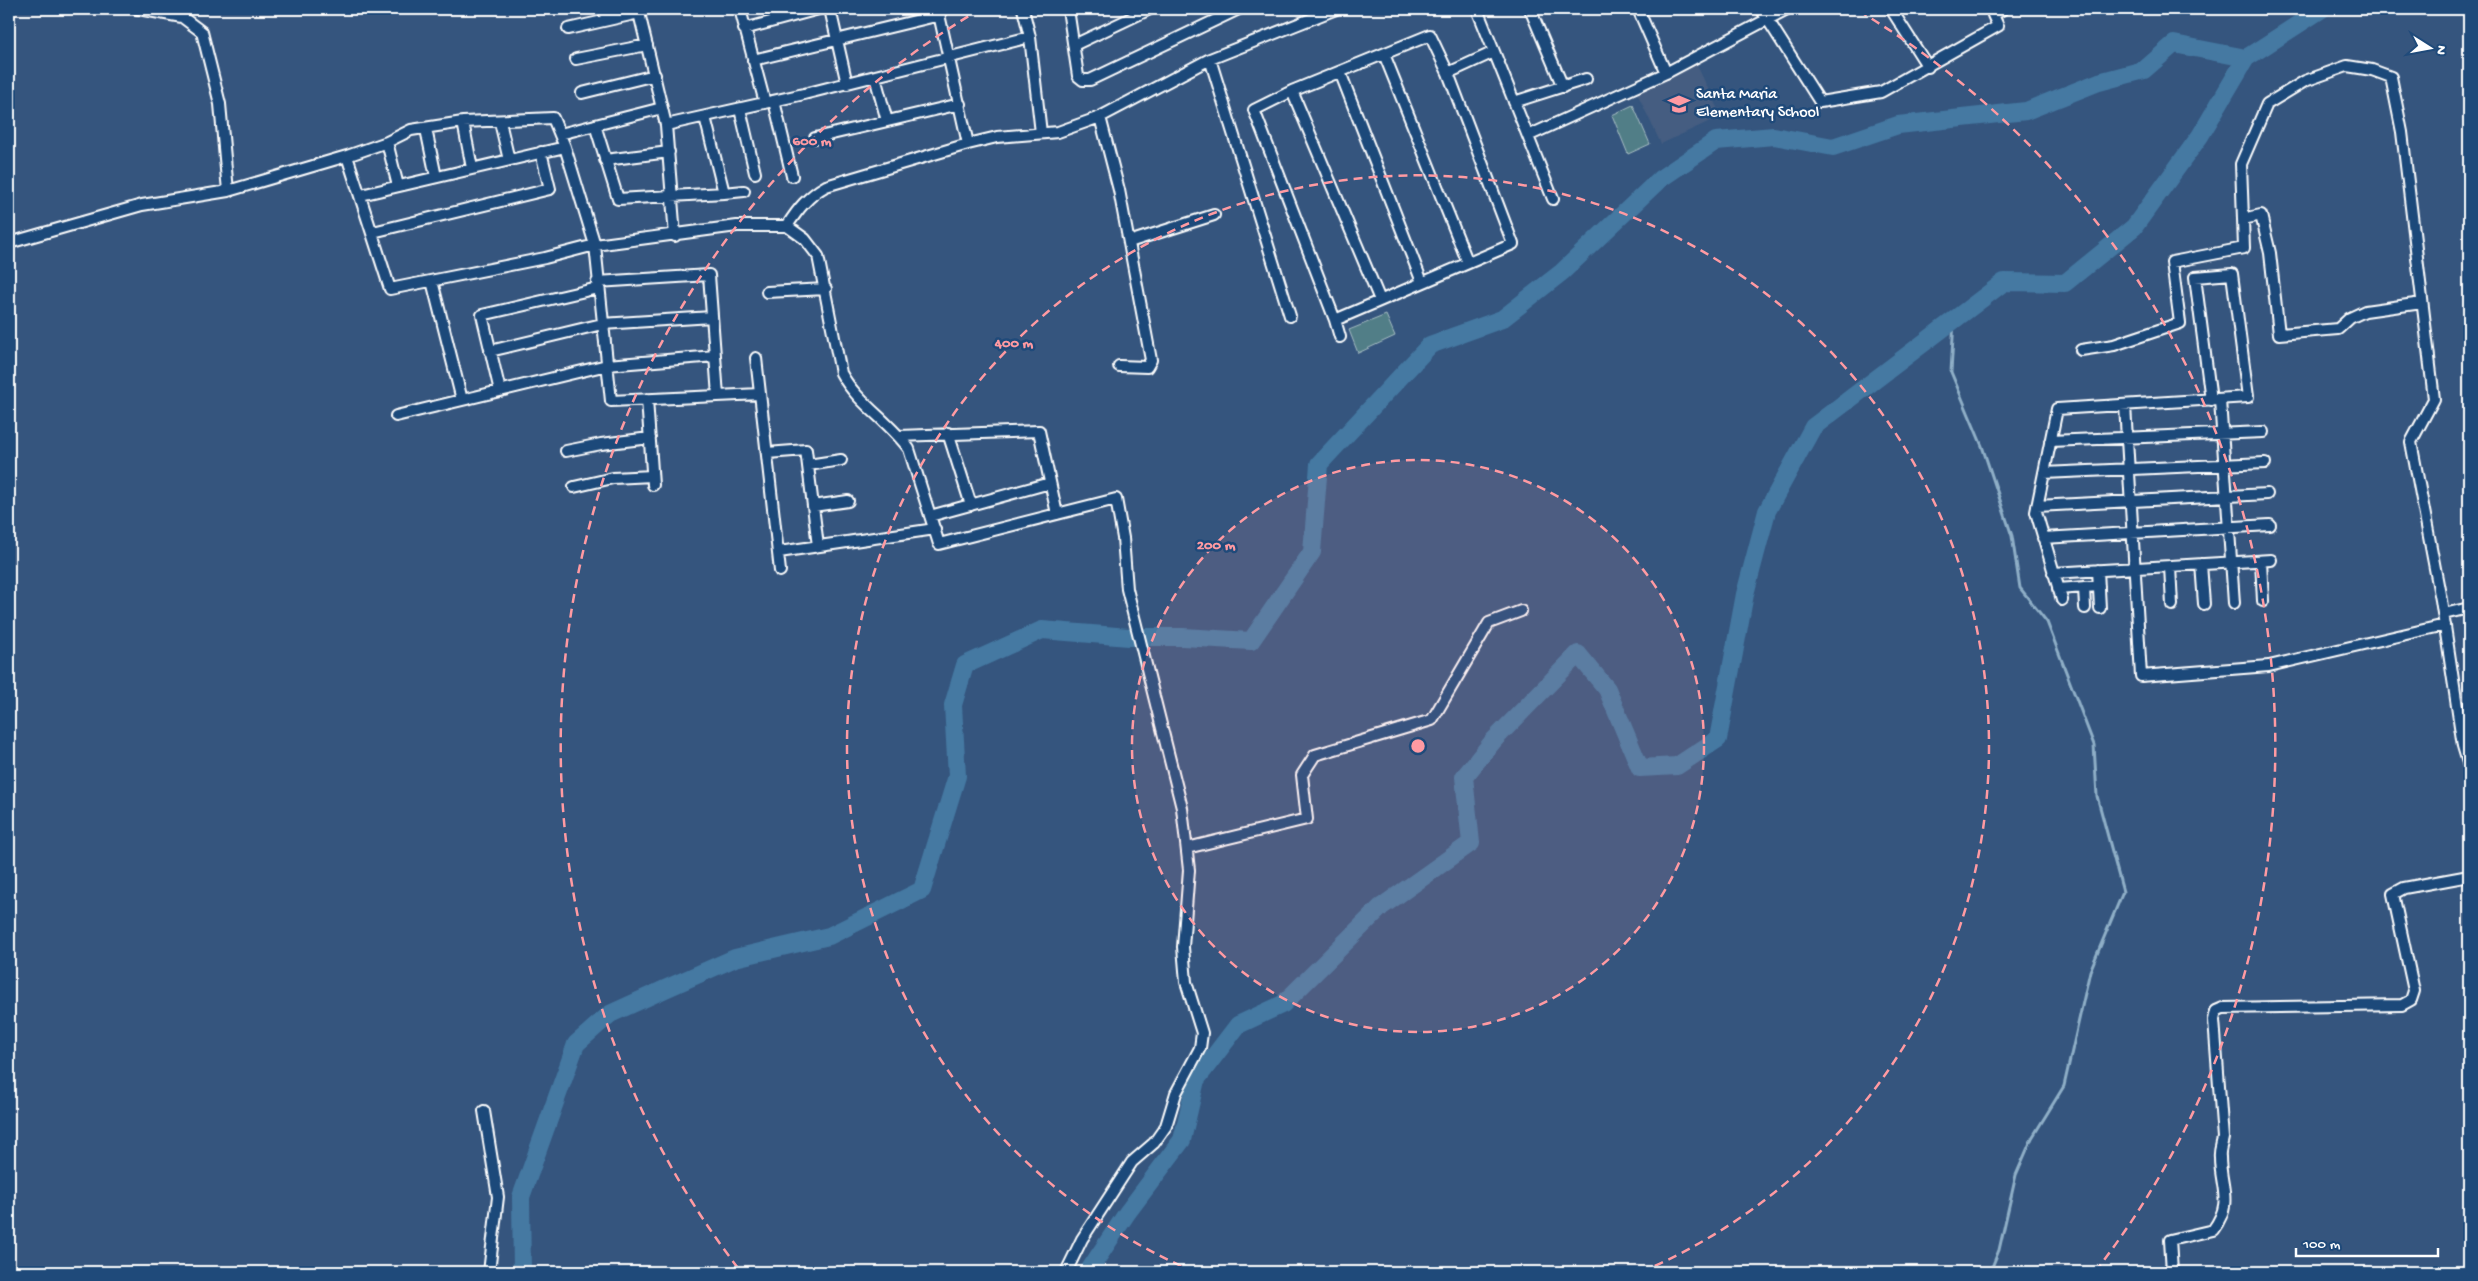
<svg xmlns="http://www.w3.org/2000/svg" width="2478" height="1281" font-family="'Gochi Hand',sans-serif">
<style>
.built{fill:#445d81}
.green{fill:#517e87;stroke:#a8bec3}
.lines{fill:none;stroke-linecap:round;stroke-linejoin:round}
.stream{stroke:#8fafc7;stroke-width:3}
.river{stroke:#4479a2;stroke-width:18}
.street-casing{stroke:#fff;stroke-width:14}
.street{stroke:#1f4a7a;stroke-width:10}
.ring{fill:none;stroke:#ff9aa2;stroke-width:2.5;stroke-dasharray:9 6}
.labels{text-anchor:middle;dominant-baseline:central;stroke-width:5;stroke-linejoin:round;paint-order:stroke}
.poi-label{font-size:16px;fill:#fff;stroke:#1f4a7a;text-anchor:start}
.centre{fill:#ff9aa2;stroke:#1f4a7a;stroke-width:2.5}
.ring-label{font-size:15px;text-anchor:middle;font-weight:bold;fill:#ff9aa2;stroke:#1f4a7a;stroke-width:5;stroke-linejoin:round;paint-order:stroke}
</style>
<rect width="100%" height="100%" fill="#35557e"/>
<filter id="ink" filterUnits="userSpaceOnUse"><feTurbulence type="fractalNoise" baseFrequency=".02" numOctaves="2"/><feDisplacementMap in="SourceGraphic" scale="10" xChannelSelector="R" yChannelSelector="G"/><feConvolveMatrix kernelMatrix="1 2 1 2 8 2 1 2 1" color-interpolation-filters="sRGB"/></filter>
<g filter="url(#ink)">
<path class="built" d="M1696 63 1721 116 1661 144 1636 91Z"/>
<path class="green" d="M1633 105 1650 144 1628 154 1612 115Z
M1386 315 1395 336 1358 353 1349 330Z"/>
<g class="lines">
<path class="stream" d="M1954 320 1951 372 1982 446 2012 536 2020 588 2047 622 2094 745 2097 796 2123 892 2090 971 2064 1086 2032 1138 2016 1175 1999 1250 1990 1272"/>
<path class="river" d="M522 1272 521 1197 576 1044 610 1014 665 989 735 958 829 936 922 890 957 776 953 705 965 665 1042 630 1129 637H1183L1251 641 1312 552 1319 464 1430 345 1502 319 1562 272 1660 179 1716 141 1774 136 1833 147 1898 125 2026 111 2099 82 2144 70 2174 44 2246 58
M1088 1272 1127 1213 1182 1140 1196 1080 1238 1025 1283 1004 1381 907 1471 843 1464 777 1494 740 1578 654 1607 689 1640 768 1677 766 1718 739 1745 594 1767 511 1813 427 2004 282 2065 283 2134 227 2200 136 2246 58 2322 9"/>
<g class="street-casing">
<path id="street" d="M138 9 182 17 202 32 220 104 228 191
M604 9 606 19
M645 9 639 13 666 125 675 236
M740 9 765 103
M830 9 847 84
M1023 9 1030 37 1041 133
M1068 9 1078 76 1083 80H1090L1239 9
M1477 9 1553 199
M1530 9 1563 87
M1638 9 1666 73
M1761 9 1820 102 1881 92 1998 26 1993 15 2003 9
M1891 9 1928 67
M938 10 968 144
M568 29 639 13
M744 29 819 9
M1074 45 1150 9
M1384 54 1468 263
M576 59 647 45
M1210 59 1290 316
M753 60 940 15
M1340 72 1422 282
M1448 73 1494 52
M875 77 887 121
M1292 91 1380 300
M582 93 655 75
M774 101 792 176
M1514 102 1586 79
M740 109 755 173
M1100 117 1119 190 1151 360 1147 367 1119 366
M463 122 472 168
M500 122 509 160
M595 125 618 199 724 193 705 117
M666 125 804 94 1030 37
M426 129 436 177
M560 134 662 108
M1528 136 1666 73 1787 9
M815 138 960 104
M387 142 398 186
M347 156 390 289 545 258 595 245 737 226H787L805 239 818 256 841 373C857 403 889 421 909 449L939 544 1116 499 1123 538 1127 589 1182 808 1189 870 1183 947 1186 982 1202 1033 1200 1048 1176 1093 1166 1126 1154 1143 1132 1162 1082 1239 1066 1272
M605 160 669 152
M724 193 744 191
M361 195 565 147
M2243 219 2241 164 2267 104 2305 81 2347 66 2372 70 2391 77 2402 132 2434 399 2411 442 2441 600 2463 746 2469 766
M787 226C798 209 808 196 826 186L968 144 997 137 1058 132 1100 117 1210 59 1336 9
M373 232 550 189 541 152
M1129 242 1214 215
M9 243 142 205 228 191 347 156 387 142 411 130 463 122 553 118 565 147 595 245 611 401 760 394
M432 281 462 400
M597 282 709 275 718 396
M767 292 826 289
M1335 320 1513 244 1448 73 1430 35 1292 91 1254 110 1335 320 1340 337
M2081 350 2114 345 2180 323 2172 262 2244 248 2243 219 2261 215 2270 253 2279 334 2338 329 2350 318 2365 311 2422 303
M490 351 602 324 712 317
M756 358 780 571
M500 391 482 315 598 288
M647 399 653 485
M2220 400 2234 603
M2125 405 2141 676 2269 666 2445 625
M396 416 607 365 715 356
M948 433 971 505
M899 436 1039 431 1057 514
M2050 441 2263 432
M566 451 601 444 650 438
M767 453 806 450 818 546
M808 465 841 460
M2044 473 2265 463
M574 487 613 478 652 476
M813 506 848 501
M2037 506 2267 494
M930 516 1050 483
M2043 538 2270 525
M779 552 935 529
M2261 561 2263 601
M2201 564 2204 604
M2170 566 2172 605
M2098 570 2100 608
M2053 573 2271 560
M2084 587 2085 608
M2058 589 2099 586
M2062 600 2036 512 2057 409 2248 397 2232 274 2195 277 2211 400
M2444 614 2469 608
M1187 848 1307 819 1302 775 1315 755 1432 720 1489 623 1521 611
M484 1111 498 1197 489 1272
M2172 1272 2170 1240 2213 1230C2234 1201 2220 1188 2220 1157 2219 1151 2222 1144 2223 1138L2214 1020 2216 1011 2223 1008 2402 1005 2411 1000 2414 991 2393 894 2404 888 2469 876"/>
</g>
<use href="#street" class="street"/>
</g>
</g>
<circle cx="1418" cy="746" r="286" fill="#ff9aa2" fill-opacity=".12"/>
<g class="ring">
<circle cx="1418" cy="746" r="286"/>
<path d="M1195 1272A571 571 0 1 1 1641 1272"/>
<path d="M738 1268A857 857 0 0 1 977 11M1859 11A857 857 0 0 1 2098 1268"/>
</g>
<defs>
<g id="school-bare" transform="scale(1.725)"><path d="M0-5L7-2L0 1L-7-2ZM-4 1L0 2.5L4 1V4Q0 6-4 4Z" fill="#ff9aa2" stroke="#1f4a7a" stroke-width="2.5" paint-order="stroke"/></g>
</defs>
<g fill-rule="evenodd">
<use href="#school-bare" x="1679" y="104"/>
</g>
<g class="labels">
<g class="poi-label">
<text x="1696" y="95">Santa Maria<tspan x="1696" dy="18">Elementary School</tspan></text>
</g>
</g>
<circle cx="1418" cy="746" r="8" class="centre"/>
<g class="ring-label">
<text x="812" y="145">600 m</text>
<text x="1014" y="347">400 m</text>
<text x="1216" y="549">200 m</text>
</g>
<rect width="2478" height="1281" fill="none" stroke="#1f4a7a" stroke-width="30"/>
<rect x="15" y="15" width="2448" height="1251" fill="none" stroke="#fff" stroke-width="2" filter="url(#ink)"/>
<g transform="translate(2430 48) rotate(101)" stroke="#1f4a7a" stroke-width="4" paint-order="stroke">
<path d="M0-4L9 19L0 12L-9 19Z" fill="#ffffff"/>
<text y="-8" font-size="14" font-weight="bold" text-anchor="middle" fill="#ffffff">N</text>
</g>
<path d="M2296 1248v8h142v-8" fill="none" stroke="#ffffff" stroke-width="2.5"/>
<text x="2303" y="1248" font-size="15" fill="#ffffff" stroke="#1f4a7a" stroke-width="4" paint-order="stroke">100 m</text>
</svg>
